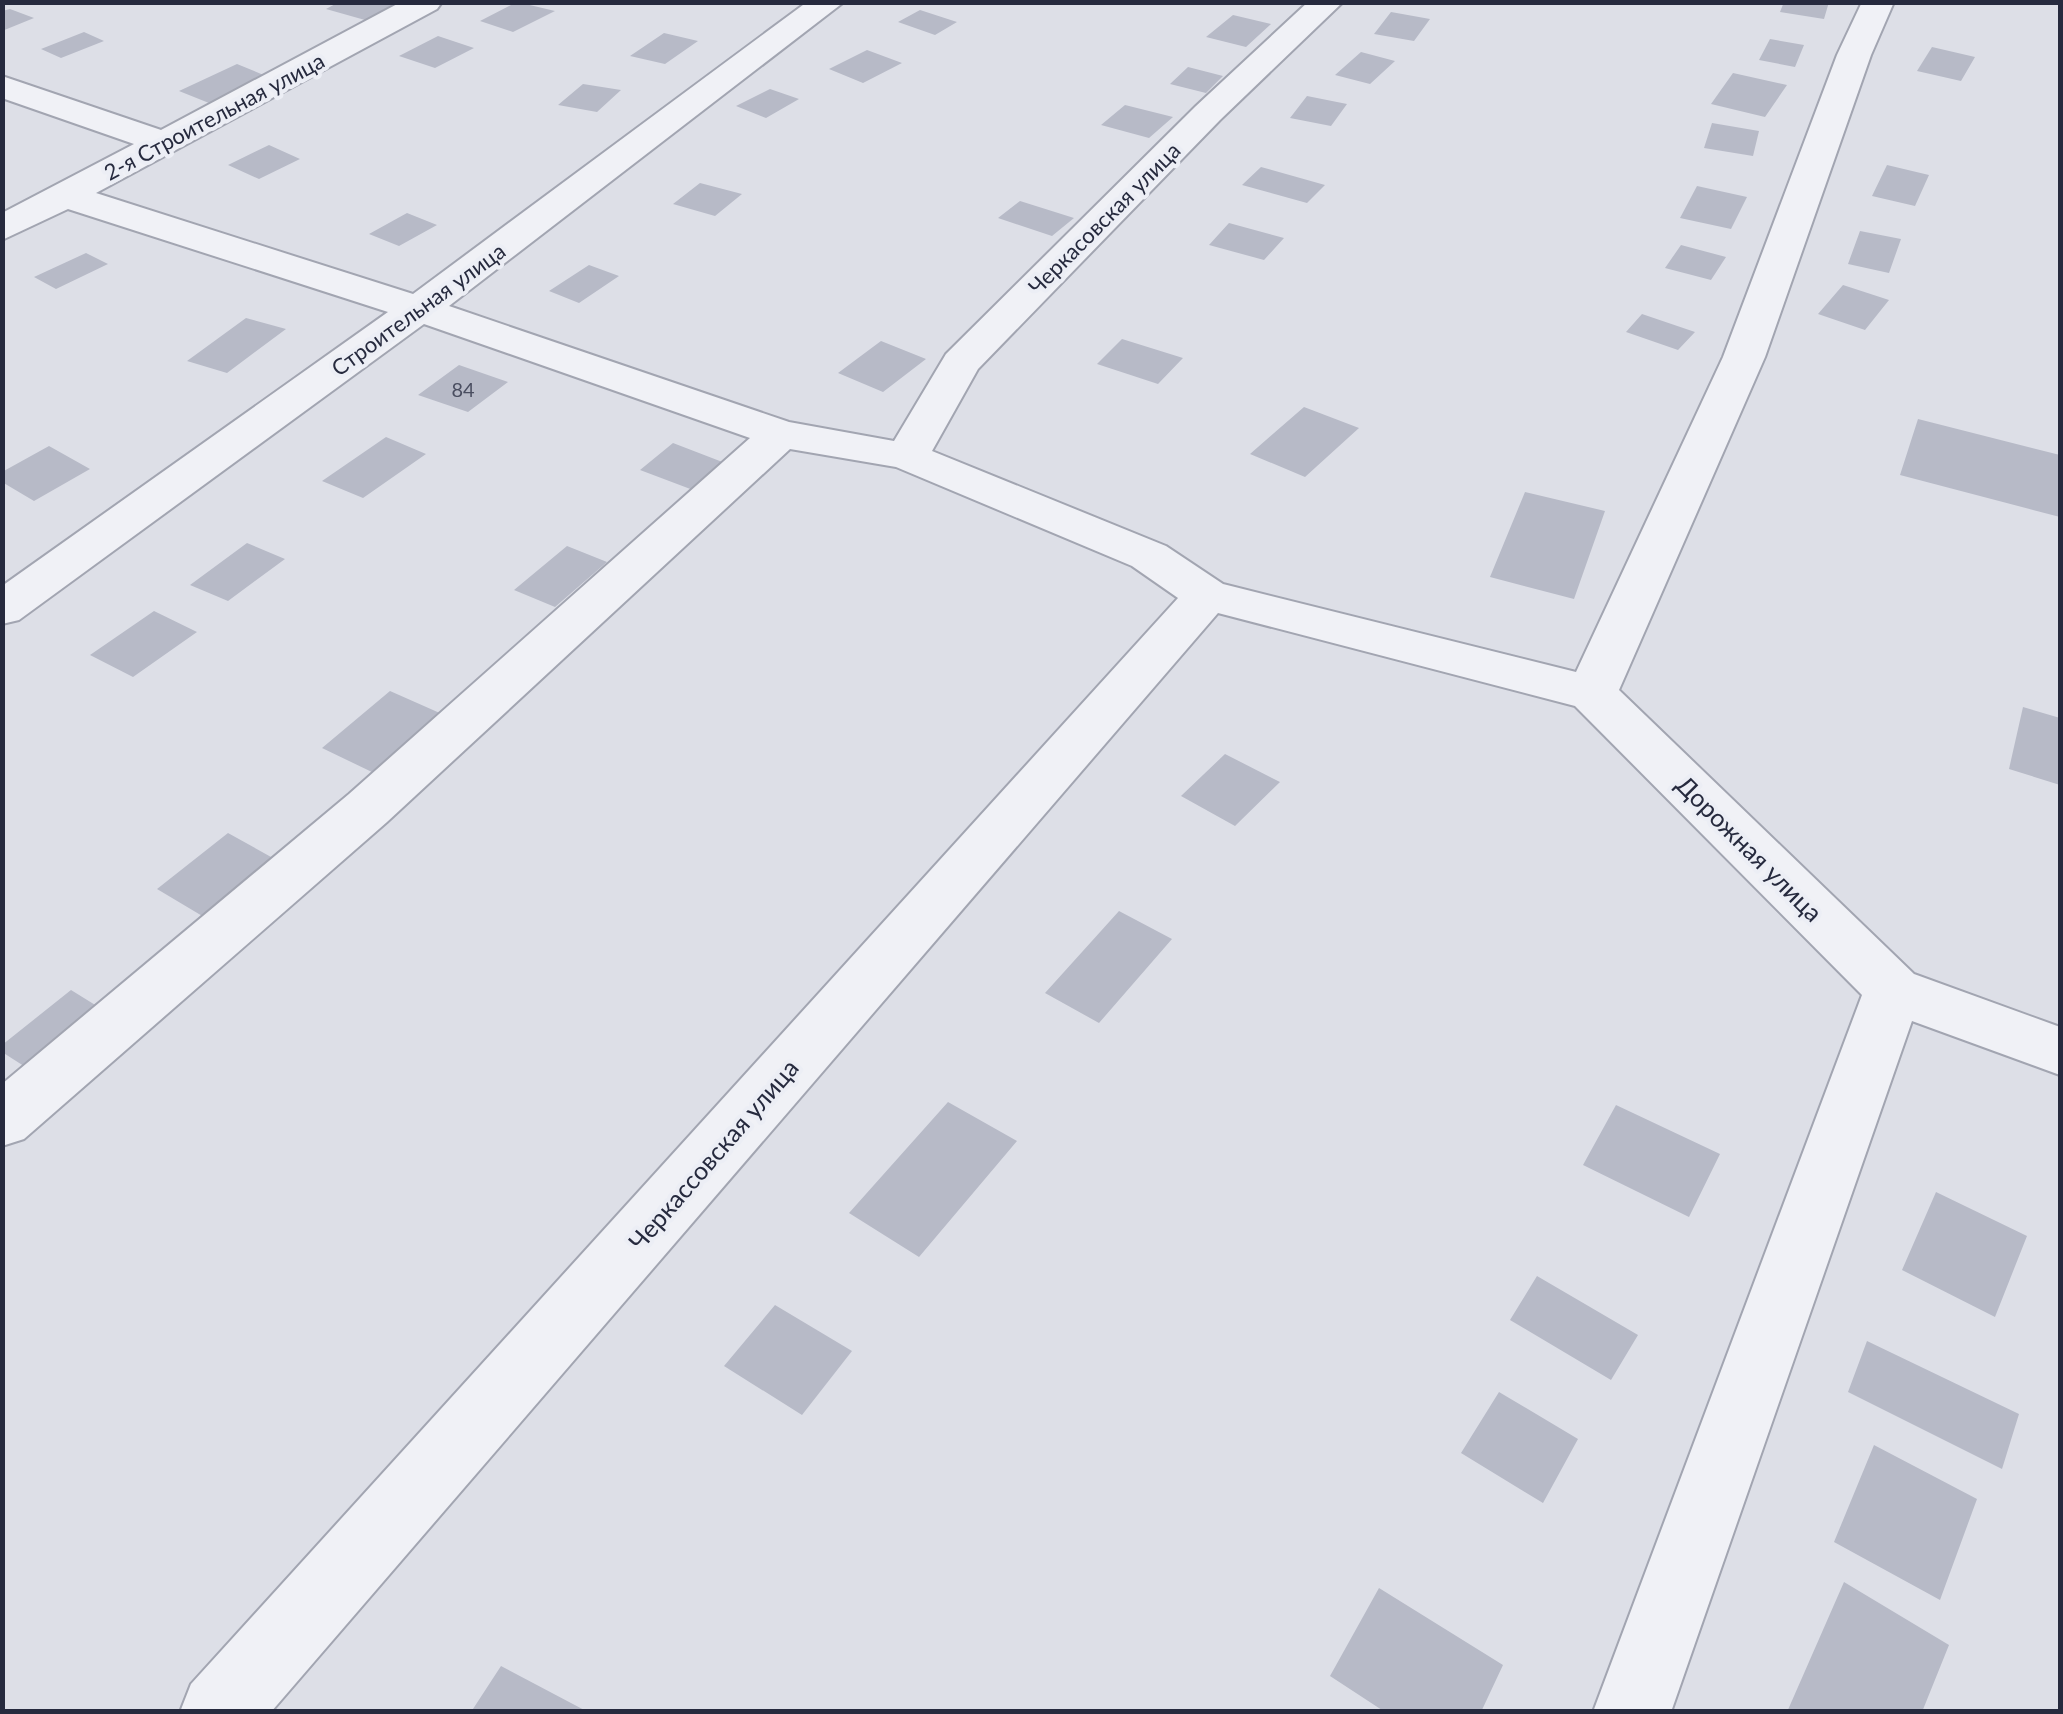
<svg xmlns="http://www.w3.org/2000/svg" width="2063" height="1714" font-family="Lato,sans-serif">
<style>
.building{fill:#b7bac7}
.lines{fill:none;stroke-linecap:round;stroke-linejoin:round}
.minor-casing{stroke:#a2a5b1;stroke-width:4}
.minor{fill:#f0f1f6;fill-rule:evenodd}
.labels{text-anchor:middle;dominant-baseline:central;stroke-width:8;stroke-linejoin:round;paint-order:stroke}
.number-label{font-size:20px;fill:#4a4e60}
.far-street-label{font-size:22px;fill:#262a3e;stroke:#eceef5}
.street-label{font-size:25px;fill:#262a3e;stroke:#eceef5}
</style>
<rect width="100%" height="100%" fill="#dddfe7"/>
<path class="building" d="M339 2H398L365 20 326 9Z
M517 2 555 11 513 32 480 21Z
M1784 2H1829L1824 19 1780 12Z
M10 9 34 18 2 31V11Z
M920 10 957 22 935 35 898 22Z
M1391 12 1430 19 1414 41 1374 34Z
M1233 15 1271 24 1246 47 1206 37Z
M84 32 104 41 61 58 41 49Z
M664 33 698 41 665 64 630 56Z
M438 36 474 48 435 68 399 56Z
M1770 39 1804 45 1795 67 1759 60Z
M1932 47 1975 57 1961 81 1917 71Z
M867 50 902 63 863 83 829 69Z
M1361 52 1395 61 1370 84 1335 75Z
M237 64 266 76 209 103 179 91Z
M1188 67 1223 76 1206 93 1170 84Z
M1733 73 1787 85 1765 117 1711 104Z
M583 84 621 90 597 112 558 105Z
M770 89 799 99 766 118 736 106Z
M1307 96 1347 104 1331 126 1290 118Z
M1125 105 1173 117 1149 138 1101 125Z
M1712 123 1759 131 1753 156 1704 148Z
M269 145 300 159 259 179 228 165Z
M1887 165 1929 175 1915 206 1872 196Z
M1261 167 1325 185 1307 203 1242 185Z
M700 183 742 194 715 216 673 204Z
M1697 186 1747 197 1731 229 1680 218Z
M1020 201 1074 218 1052 236 998 218Z
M407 213 437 225 399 246 369 234Z
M1229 223 1284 238 1264 260 1209 245Z
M1860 231 1901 239 1889 273 1848 264Z
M1681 245 1726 257 1711 280 1665 268Z
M86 253 108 264 56 289 34 277Z
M589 265 619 276 579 303 549 291Z
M1843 285 1889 300 1865 330 1818 314Z
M1642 314 1695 332 1678 350 1626 332Z
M246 318 286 329 227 373 187 361Z
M1122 339 1183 358 1158 384 1097 364Z
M881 341 926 359 883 392 838 373Z
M459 365 508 382 468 412 418 395Z
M1304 407 1359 428 1305 477 1250 454Z
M1918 419 2060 455V517L1900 475Z
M386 437 426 454 363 498 322 481Z
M673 443 725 463 693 490 640 470Z
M49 446 90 469 34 501 2 482V472Z
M1525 492 1605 511 1574 599 1490 577Z
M247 543 285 559 228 601 190 585Z
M567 546 607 562 555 607 514 590Z
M154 611 197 632 133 677 90 655Z
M390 691 442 714 374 773 322 748Z
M2023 707 2060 718V785L2009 769Z
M1225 754 1280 782 1235 826 1181 796Z
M228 833 280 862 209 920 157 889Z
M1119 911 1172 939 1099 1023 1045 993Z
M71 990 113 1016 41 1077 2 1052V1045Z
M948 1102 1017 1141 919 1257 849 1213Z
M1616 1105 1720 1154 1689 1217 1583 1165Z
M1936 1192 2027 1236 1995 1317 1902 1270Z
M1537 1276 1638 1335 1611 1380 1510 1320Z
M775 1305 852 1351 802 1415 724 1366Z
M1867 1341 2019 1414 2002 1469 1848 1392Z
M1499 1392 1578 1439 1543 1503 1461 1453Z
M1874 1445 1977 1499 1940 1600 1834 1542Z
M1844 1582 1949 1645 1922 1712H1787Z
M1379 1588 1503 1665 1481 1712H1385L1330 1676Z
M501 1666 588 1712H471Z"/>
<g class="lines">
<g class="minor-casing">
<path id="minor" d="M401 2H442L437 9 96 193 413 294 807 2H844L449 306 789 422 894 441 946 354 1196 106 1308 2H1343L1220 120 978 369 932 451 1166 546 1223 584 1576 672 1723 357 1837 55 1862 2H1894L1871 55 1765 357 1619 690 1914 974 2060 1027V1075L1912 1021 1671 1712H1593L1862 995 1575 706 1218 613 271 1712H180L191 1684 1178 598 1132 566 896 467 790 449 387 822 24 1139 2 1146V1084L349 794 750 438 424 324 19 620 2 624V586L388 312 68 209 2 240V213L134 144 2 98V76L161 130Z"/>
</g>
<use href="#minor" class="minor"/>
</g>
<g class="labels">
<g class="number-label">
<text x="463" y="389">84</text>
</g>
<g class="far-street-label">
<text transform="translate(214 116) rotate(-28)">2-я Строительная улица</text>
<text transform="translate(1104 218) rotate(-45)">Черкасовская улица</text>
<text transform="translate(418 309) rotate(-36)">Строительная улица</text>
</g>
<g class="street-label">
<text transform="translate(1750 848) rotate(45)">Дорожная улица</text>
<text transform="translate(713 1154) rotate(-49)">Черкассовская улица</text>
</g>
</g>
<rect width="2063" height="1714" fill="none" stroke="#262a3e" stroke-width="10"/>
</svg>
